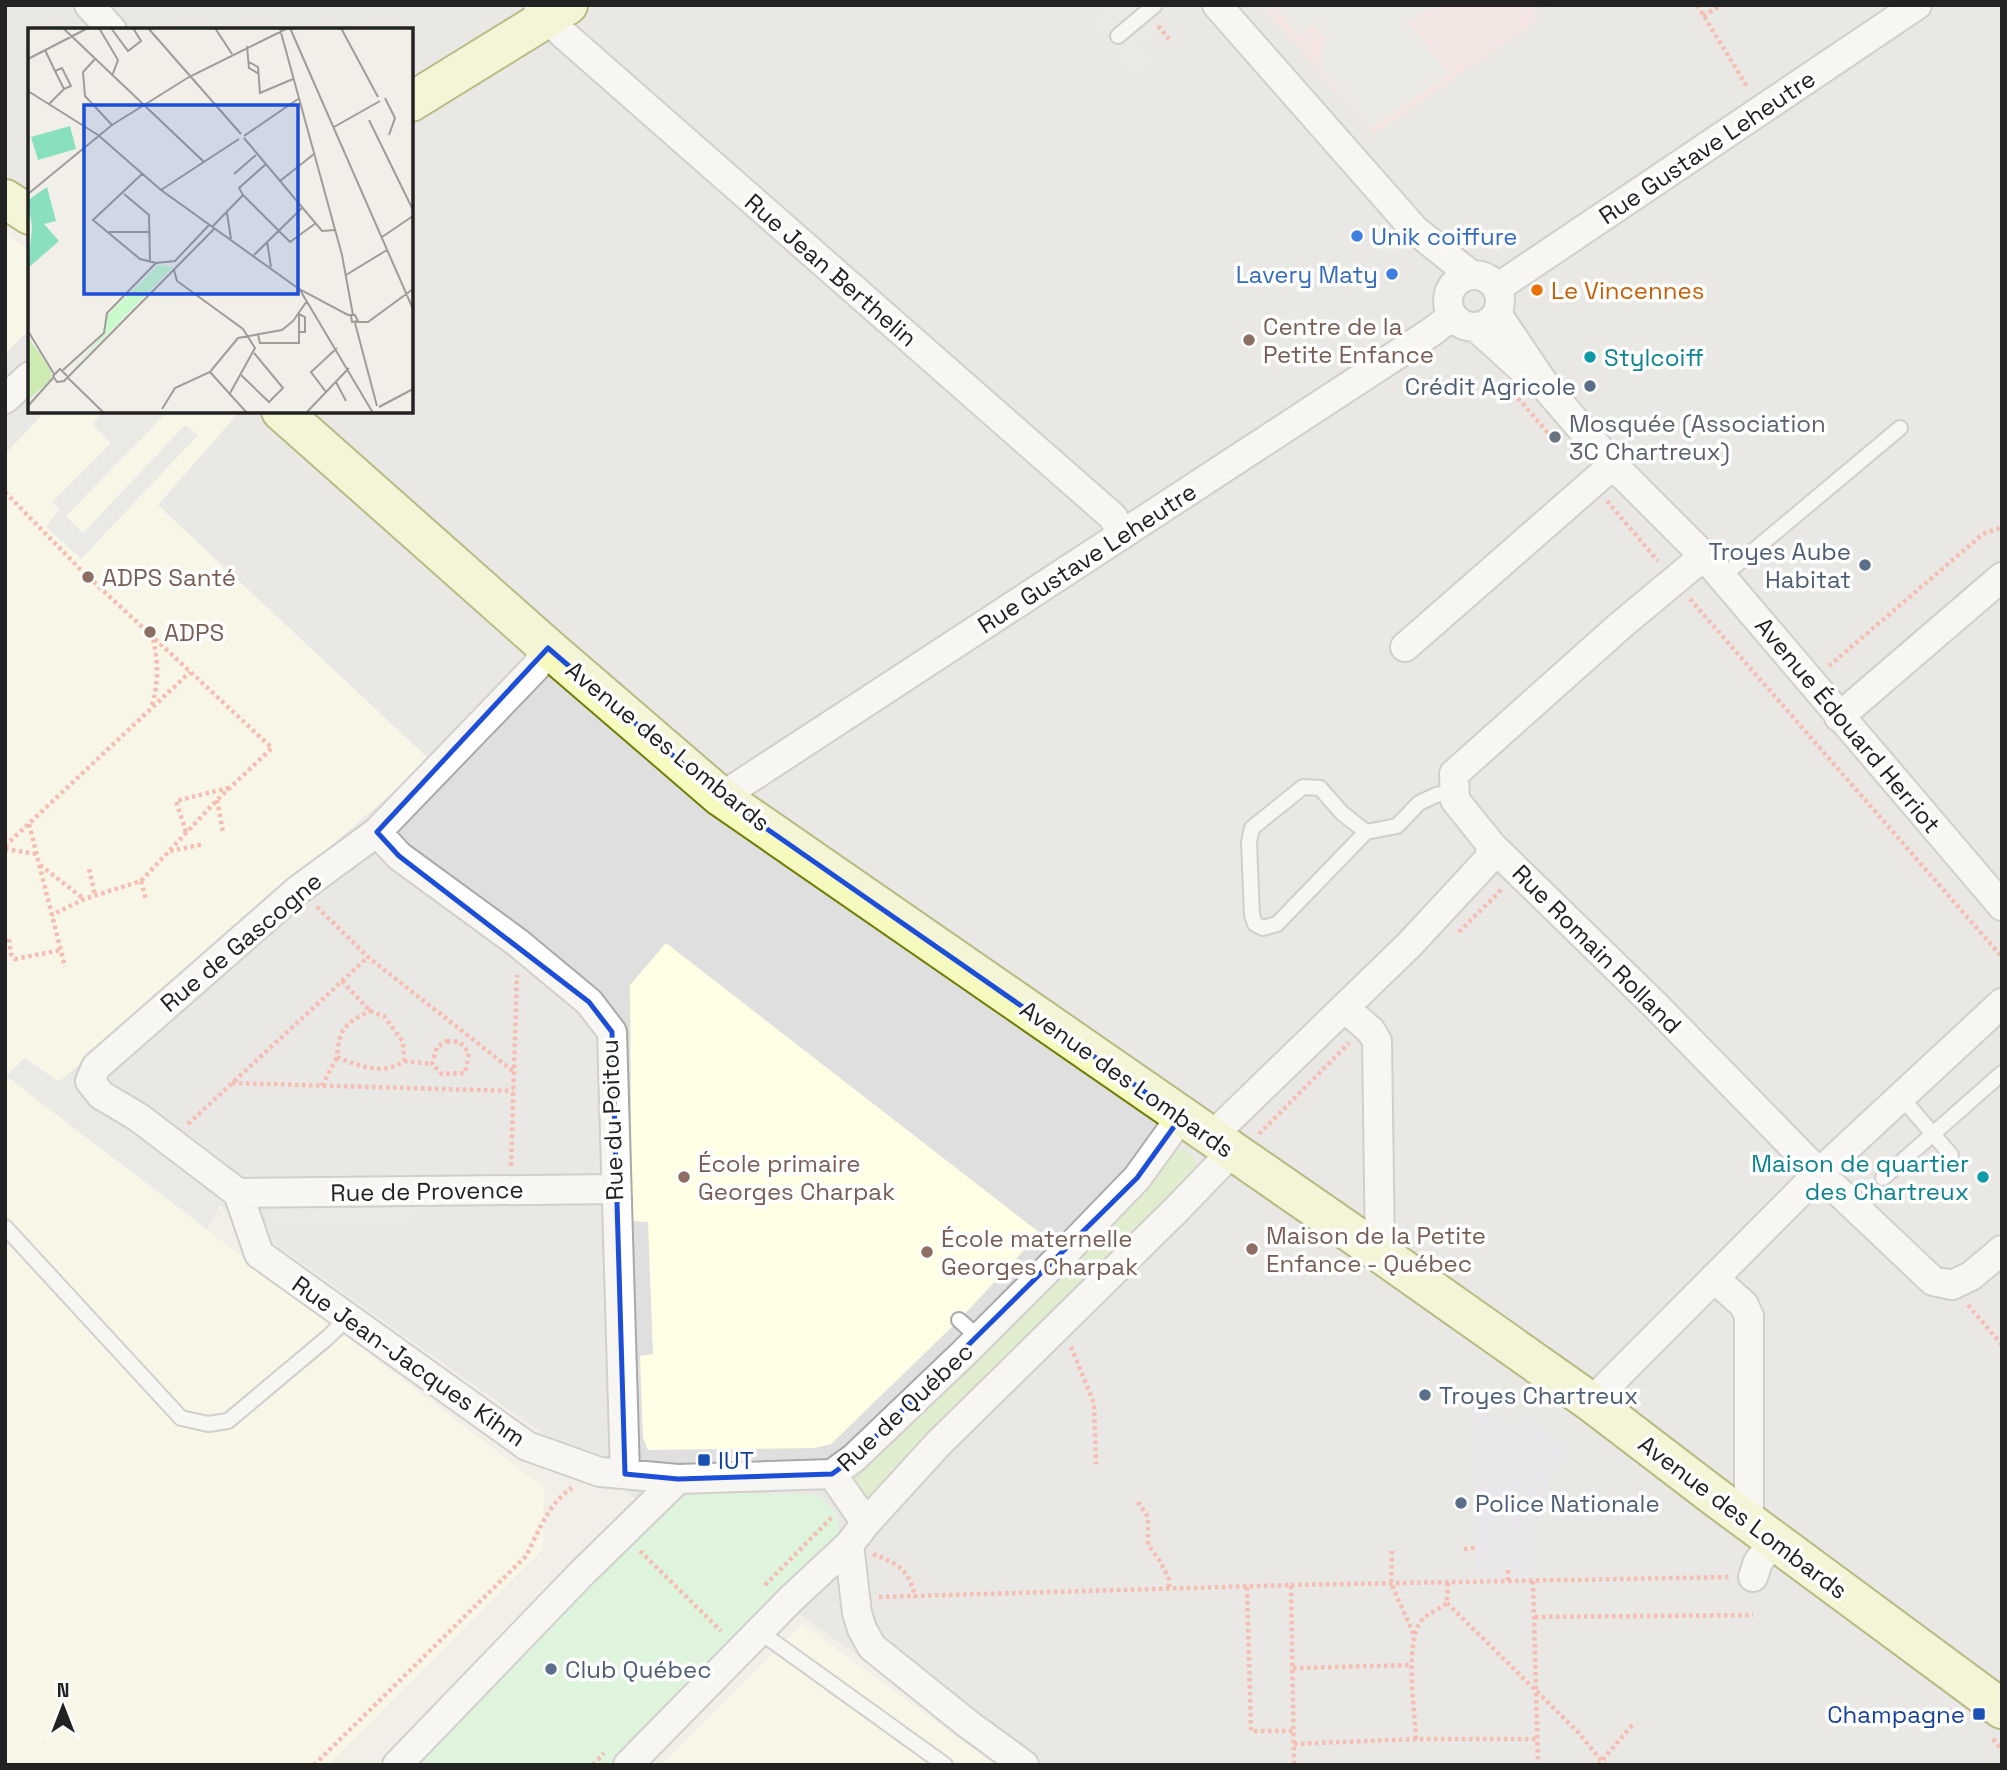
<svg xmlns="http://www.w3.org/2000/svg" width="2007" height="1770" font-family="'Space Grotesk',sans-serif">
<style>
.residential{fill:#e0dfdf}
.commercial{fill:#f2dad9}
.education{fill:#ffffe5}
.grass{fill:#cdebb0}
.park{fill:#c8facc}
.parking{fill:#e2e2e2}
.plaza{fill:#dddde8}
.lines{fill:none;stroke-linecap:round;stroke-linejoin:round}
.lane-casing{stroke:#a9a9a9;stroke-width:18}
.street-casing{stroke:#a9a9a9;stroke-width:32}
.secondary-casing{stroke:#707d05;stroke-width:42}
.path{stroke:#fa8072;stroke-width:4.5;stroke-dasharray:3.5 3.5;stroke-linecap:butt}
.lane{stroke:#fff;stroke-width:14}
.street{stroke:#fff;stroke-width:28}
.secondary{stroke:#f7fabf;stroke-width:38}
.marked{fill:none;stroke:#1d4ed8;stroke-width:5;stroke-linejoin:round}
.shop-dot{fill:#3f7fe0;stroke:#fff;stroke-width:2.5}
.food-dot{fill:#e8710a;stroke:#fff;stroke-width:2.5}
.education-dot{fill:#8d6e63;stroke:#fff;stroke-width:2.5}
.culture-dot{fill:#0f9aa8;stroke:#fff;stroke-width:2.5}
.service-dot{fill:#5c6f8a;stroke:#fff;stroke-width:2.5}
.worship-dot{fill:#6b7280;stroke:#fff;stroke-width:2.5}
.transit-dot{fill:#1a4fb4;stroke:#fff;stroke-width:2.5}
.labels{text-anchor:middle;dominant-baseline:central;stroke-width:7;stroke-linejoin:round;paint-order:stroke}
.street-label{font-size:24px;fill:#222;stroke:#fff}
.shop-label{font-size:24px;fill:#366cbe;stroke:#fff;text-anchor:start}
.food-label{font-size:24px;fill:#c56008;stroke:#fff;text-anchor:start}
.education-label{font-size:24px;fill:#785e54;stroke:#fff;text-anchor:start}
.culture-label{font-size:24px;fill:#0d838f;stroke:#fff;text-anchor:start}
.service-label{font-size:24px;fill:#4e5e75;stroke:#fff;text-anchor:start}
.worship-label{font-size:24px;fill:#5b616d;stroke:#fff;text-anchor:start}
.transit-label{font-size:24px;fill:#164399;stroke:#fff;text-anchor:start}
.inset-road{fill:none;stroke:#9f9d99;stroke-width:2}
.view{fill:#1d4ed8;fill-opacity:0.15;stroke:#1d4ed8;stroke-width:3.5}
.inset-edge{fill:none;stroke:#222;stroke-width:3.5}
</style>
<rect width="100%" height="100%" fill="#f2efe9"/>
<path class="residential" d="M5 5H2002V1765H1013L5 1054V345L30 320V411H411V30H30V194L5 179Z"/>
<path class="commercial" d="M1261 5H1532L1537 20 1374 135Z"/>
<path class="education" d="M5 235 30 250V329L5 354Z
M46 411H240L158 505 430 760 59 1082 25 1058 6 1076 544 1488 543 1549 328 1765H5V454Z
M666 943 1040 1233 959 1320 831 1444 814 1448 648 1450 643 1438 640 1356 653 1354 648 1222 632 1221 630 985Z
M802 1624 995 1765H661Z"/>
<path class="grass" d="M1185 1149C1195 1158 1199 1162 1196 1175L878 1495 868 1498 860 1496 851 1484 852 1476 1168 1158 1177 1151Z"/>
<path class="park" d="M695 1493 813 1494C835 1506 842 1516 837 1542L616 1765H406L678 1498Z"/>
<path class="parking" d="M1112 5H1170L1151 21 1158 29 1138 46 1151 62 1135 75 1091 22Z
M1273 5H1433L1409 23 1449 74 1370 128 1318 66 1327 39 1314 24 1299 35Z
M104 411H160L164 415 66 516 83 533 185 425 198 435 81 559 46 527 59 509 52 502 111 443 92 424Z
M25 1058 58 1082 70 1073 225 1197 207 1229 6 1076Z
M413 1202V1221L268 1223V1203Z"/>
<path class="plaza" d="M1471 1403 1516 1431 1527 1416 1569 1448 1549 1481 1538 1525 1536 1570 1476 1572Z"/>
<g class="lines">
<g class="lane-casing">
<path id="lane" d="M1118 36 1155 5
M1722 577 1900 428
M1366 832 1277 924 1263 928 1255 924 1252 915 1249 842 1252 828 1303 787 1320 788 1342 813 1366 832 1397 826 1419 803 1436 795 1455 792
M1902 1098 1951 1155
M1883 1178 2002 1073
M5 1227 181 1418 208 1424 228 1421 327 1338 348 1318
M959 1320 979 1338
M760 1632 945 1765"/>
</g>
<g class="street-casing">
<path id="street" d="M89 5 112 30
M538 5 562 33 1113 517 1122 535
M1217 5 1415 230 1471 275
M1448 301a26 26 0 1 1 52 0a26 26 0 1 1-52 0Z
M1497 288 1917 5
M1497 314 1549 391 1613 465 1704 556 2002 906
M1477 328 1529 375
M5 399 30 376
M1704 556 1621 625 1454 774 1455 800 1492 846 1657 1007 1819 1173 1933 1281 1952 1285 1971 1276 2002 1250
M1405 647 1613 465
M548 648 535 668 377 832 298 890 96 1067 90 1081 101 1095 138 1117 238 1193 259 1254 527 1446 600 1472 678 1479
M1839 717 2002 577
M721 797 1433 331 1452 316
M377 832 399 856 518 943 589 1002 612 1032 625 1474
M1345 1008 1371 1031 1377 1041 1380 1253
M1211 1137 1409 945 1488 860 1492 846
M238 1193 615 1189
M1714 1278 1744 1305 1749 1316V1521
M1591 1402 1819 1173 2002 1003
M832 1474 866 1523
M849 1545 857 1613 862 1629 872 1647 968 1724 1024 1765
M1753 1577 1758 1562 1774 1541
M397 1765 582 1573 678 1479 832 1474 854 1458 965 1352 1080 1237 1137 1178 1181 1117
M628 1765 792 1598 849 1545 866 1523 938 1444 1176 1210 1232 1152"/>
</g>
<g class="secondary-casing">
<path id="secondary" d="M411 102 568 5
M5 199 30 215
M281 411 548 648 721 797 1380 1253 1591 1402 1714 1496 2002 1709"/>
</g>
<path class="path" d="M1535 5H1546
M1697 5 1748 88
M1703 16 1721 5
M1158 26 1169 39
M1518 398 1553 439
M5 492 80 569 272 748 217 800 141 881 84 899 52 915
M1607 501 1658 561
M1690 599 2002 957
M1829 666 1983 534 2002 527
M152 705C159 682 158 662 153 638
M217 800 223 832
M29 824 65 967
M186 832 176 801 228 788
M5 846 190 672
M5 849 37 854
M170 851 204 844
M40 865 84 899
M89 869 95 895
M141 881 146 900
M317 907 368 957 513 1071
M1459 932 1502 889
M9 939 11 954 15 959 61 950
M342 981 370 1011
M370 1011 384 1016 403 1042 404 1061C382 1076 360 1066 337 1057 339 1029 345 1023 370 1011Z
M447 1041 460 1042 469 1053 465 1073 442 1074 432 1064 437 1047Z
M404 1061 432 1064
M232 1083 513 1091
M322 1086 337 1057
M188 1124 368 957
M1259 1134 1349 1043
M511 1166 517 975
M1968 1305 2002 1345
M1071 1347 1094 1403 1096 1464
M1138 1502 1148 1517V1545L1160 1561 1169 1579V1589
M1464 1549 1475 1548
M640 1551 721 1631
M1392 1551 1391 1583 1414 1635
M873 1554C898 1564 909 1569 915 1597
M1508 1570V1581
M1533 1581 1538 1765
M765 1585 833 1516
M1291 1585 1731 1577
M1247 1587 1251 1731H1294
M879 1597 1291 1585 1294 1765
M1447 1603 1577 1731 1605 1765
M1535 1617 1753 1615
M1293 1668 1412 1665
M1416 1739C1415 1712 1403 1636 1424 1618 1430 1612 1440 1609 1447 1603L1448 1581
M1993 1739 2002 1750
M1294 1744 1416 1739H1537
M314 1765 526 1556C538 1533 549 1502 572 1488
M593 1765 604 1753
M1598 1765 1634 1723"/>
<use href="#lane" class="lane"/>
<use href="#street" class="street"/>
<use href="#secondary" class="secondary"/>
</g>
<path d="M0 0H2007V1770H0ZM548 648 721 797 1181 1117 1137 1178 854 1458 832 1474 678 1479 625 1474 612 1032 589 1002 399 856 377 832Z" fill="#f2efe9" fill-opacity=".55" fill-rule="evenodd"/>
<path class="marked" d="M548 648 721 797 1181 1117 1137 1178 854 1458 832 1474 678 1479 625 1474 612 1032 589 1002 399 856 377 832Z"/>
<g class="shop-dot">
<circle cx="1357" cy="236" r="7"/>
<circle cx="1392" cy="274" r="7"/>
</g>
<circle class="food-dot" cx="1537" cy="290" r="7"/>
<g class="education-dot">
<circle cx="1249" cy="340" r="7"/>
<circle cx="88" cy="577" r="7"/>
<circle cx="150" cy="632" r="7"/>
<circle cx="684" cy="1177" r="7"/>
<circle cx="1252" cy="1249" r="7"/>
<circle cx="927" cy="1252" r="7"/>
</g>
<g class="culture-dot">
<circle cx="1590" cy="357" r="7"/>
<circle cx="1983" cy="1177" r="7"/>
</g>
<g class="service-dot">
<circle cx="1590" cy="386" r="7"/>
<circle cx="1865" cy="565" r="7"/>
<circle cx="1425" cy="1395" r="7"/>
<circle cx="1461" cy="1503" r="7"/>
<circle cx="551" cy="1669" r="7"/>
</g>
<circle class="worship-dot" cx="1555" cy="437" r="7"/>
<g class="transit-dot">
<rect x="697" y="1453" width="14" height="14" rx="3.5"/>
<rect x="1972" y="1707" width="14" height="14" rx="3.5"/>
</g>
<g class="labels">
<g class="street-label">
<text transform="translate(1707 147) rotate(-34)">Rue Gustave Leheutre</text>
<text transform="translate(831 270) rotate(41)">Rue Jean Berthelin</text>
<text transform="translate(1087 558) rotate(-33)">Rue Gustave Leheutre</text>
<text transform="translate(1848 725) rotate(50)">Avenue Édouard Herriot</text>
<text transform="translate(668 746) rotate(39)">Avenue des Lombards</text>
<text transform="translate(241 942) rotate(-40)">Rue de Gascogne</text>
<text transform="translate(1597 949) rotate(45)">Rue Romain Rolland</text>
<text transform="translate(1127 1079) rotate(35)">Avenue des Lombards</text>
<text transform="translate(612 1120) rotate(-92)">Rue du Poitou</text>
<text transform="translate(427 1191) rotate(-1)">Rue de Provence</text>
<text transform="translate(409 1361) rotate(35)">Rue Jean-Jacques Kihm</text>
<text transform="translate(905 1407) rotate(-43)">Rue de Québec</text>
<text transform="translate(1743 1517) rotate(37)">Avenue des Lombards</text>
</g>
<g class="shop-label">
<text x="1371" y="236">Unik coiffure</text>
<text x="1378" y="274" text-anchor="end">Lavery Maty</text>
</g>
<g class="food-label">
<text x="1551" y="290">Le Vincennes</text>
</g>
<g class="education-label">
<text x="1263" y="326">Centre de la<tspan x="1263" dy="28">Petite Enfance</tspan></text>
<text x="102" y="577">ADPS Santé</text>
<text x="164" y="632">ADPS</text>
<text x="698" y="1163">École primaire<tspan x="698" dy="28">Georges Charpak</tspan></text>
<text x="1266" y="1235">Maison de la Petite<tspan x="1266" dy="28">Enfance - Québec</tspan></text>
<text x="941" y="1238">École maternelle<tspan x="941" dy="28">Georges Charpak</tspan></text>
</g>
<g class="culture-label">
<text x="1604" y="357">Stylcoiff</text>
<text x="1969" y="1163" text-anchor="end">Maison de quartier<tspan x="1969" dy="28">des Chartreux</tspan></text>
</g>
<g class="service-label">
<text x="1576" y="386" text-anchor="end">Crédit Agricole</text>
<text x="1851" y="551" text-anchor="end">Troyes Aube<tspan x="1851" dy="28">Habitat</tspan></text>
<text x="1439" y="1395">Troyes Chartreux</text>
<text x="1475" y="1503">Police Nationale</text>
<text x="565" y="1669">Club Québec</text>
</g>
<g class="worship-label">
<text x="1569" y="423">Mosquée (Association<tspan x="1569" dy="28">3C Chartreux)</tspan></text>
</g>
<g class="transit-label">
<text x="718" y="1460">IUT</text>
<text x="1965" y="1714" text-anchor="end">Champagne</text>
</g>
</g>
<g transform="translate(28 28)">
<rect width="385" height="385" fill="#f2efe9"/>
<path d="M0 309 23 343V351L0 372Z" fill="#cdebb0"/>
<path d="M130 237 145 239 40 346 77 305 78 289Z" fill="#c8facc"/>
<path d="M42 98 48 121 10 132 3 109ZM19 159 28 193 16 196 31 213 0 240 4 199 0 172Z" fill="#88e0be"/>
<path class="inset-road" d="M35 0 176 134M71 0 90 32 84 48M83 0 100 23 113 13 105 0M120 0 213 106M187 0 204 26M262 0 385 281M313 0 350 69M252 1 314 227 325 287M219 18 221 40 231 46M17 22 27 43 36 61 43 58 34 40 27 43M0 31 60 0M67 31 55 44 57 68 84 97M221 34 230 39 232 65 265 51M0 63 70 107 133 162 271 261 320 287H327L330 293 324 294 323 288M357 70 367 90 361 107M21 76 36 61M341 92 385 182M306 99 352 73M216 108 270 71M216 110 294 203 307 202M238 136 211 160 215 167 262 214 288 195M114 146 65 192 112 231 128 235M206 146 228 127M252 153 286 126M133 162 211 111M0 166 84 97 161 49 260 0M96 166 121 187 122 234M199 185 203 211M185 198 215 167M81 204H121M354 209 385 188M239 213 243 239M226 227 275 179M146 242 149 253 215 301 227 320 201 367M318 247 359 222M272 262 345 385M265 293 279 273M328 294H340L385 261M327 295 349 378M0 303 26 346M271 304H277V289L271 286M230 307 232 315H271V286M35 342 76 305 79 285 122 241 128 235 147 233 182 196M182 344 219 385M213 347 241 374 255 360 226 325M39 348 32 341 25 348 29 354 36 353 187 200M39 349 76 385M308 354 318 373M298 364 283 344 309 320M0 378 25 350M351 379 385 361M134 381 147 360 182 344 210 310 254 302 265 293M278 385 321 340"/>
<path class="view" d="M56 77H270V266H56Z"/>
<rect width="385" height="385" class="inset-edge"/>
</g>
<rect width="2007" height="1770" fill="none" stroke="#222222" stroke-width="14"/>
<g transform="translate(63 1707)" stroke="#ffffff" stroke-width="5" paint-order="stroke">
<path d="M0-5L12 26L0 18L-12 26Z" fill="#222222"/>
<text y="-10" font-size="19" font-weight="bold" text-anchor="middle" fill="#222222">N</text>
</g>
</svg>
